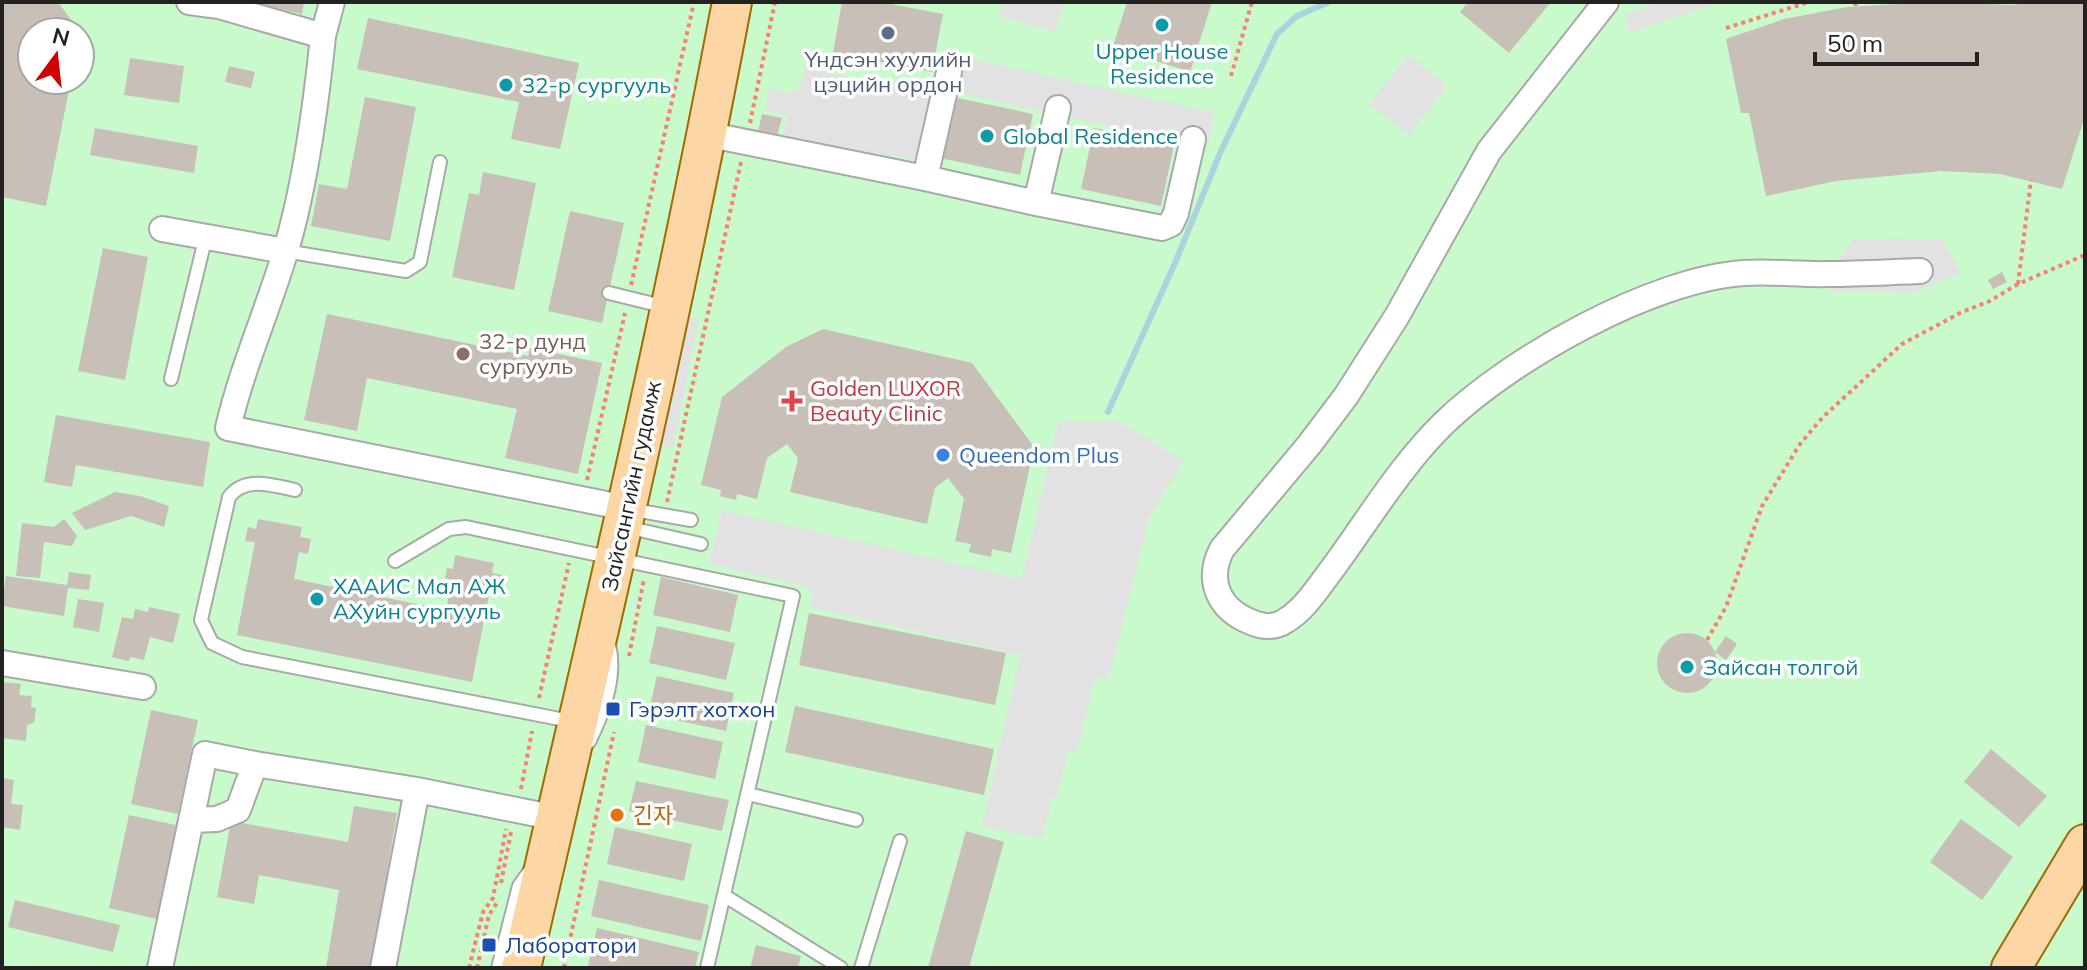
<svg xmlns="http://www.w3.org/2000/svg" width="2087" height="970" font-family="Mulish,'Noto Sans KR',sans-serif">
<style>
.park{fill:#c8facc;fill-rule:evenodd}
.parking{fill:#e2e2e2}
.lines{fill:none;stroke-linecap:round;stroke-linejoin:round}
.stream{stroke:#aad3df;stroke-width:6}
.building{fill:#c7bfb8}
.lane-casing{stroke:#a9a9a9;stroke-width:16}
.street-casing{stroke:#a9a9a9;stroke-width:28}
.primary-casing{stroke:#a06b00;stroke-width:42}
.path{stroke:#fa8072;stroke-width:4;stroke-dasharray:4 4;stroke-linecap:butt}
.lane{stroke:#fff;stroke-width:12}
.street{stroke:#fff;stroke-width:24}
.primary{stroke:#fcd6a4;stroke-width:38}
.culture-dot{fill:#0f9aa8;stroke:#fff;stroke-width:3}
.service-dot{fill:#5c6f8a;stroke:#fff;stroke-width:3}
.education-dot{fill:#8d6e63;stroke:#fff;stroke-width:3}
.health-dot{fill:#e0444e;stroke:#fff;stroke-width:3}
.shop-dot{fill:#3f7fe0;stroke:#fff;stroke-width:3}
.transit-dot{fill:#1a4fb4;stroke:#fff;stroke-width:3}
.food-dot{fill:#e8710a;stroke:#fff;stroke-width:3}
.labels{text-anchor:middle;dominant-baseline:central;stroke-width:7;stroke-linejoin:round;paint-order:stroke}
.culture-label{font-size:22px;fill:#0d838f;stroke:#fff;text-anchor:start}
.service-label{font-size:22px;fill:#4e5e75;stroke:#fff}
.education-label{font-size:22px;fill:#785e54;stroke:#fff;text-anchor:start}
.health-label{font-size:22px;fill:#be3a42;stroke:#fff;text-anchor:start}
.shop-label{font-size:22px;fill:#366cbe;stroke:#fff;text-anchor:start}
.street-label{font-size:22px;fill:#222;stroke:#fff}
.transit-label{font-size:22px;fill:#164399;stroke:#fff;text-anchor:start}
.food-label{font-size:22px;fill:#c56008;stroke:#fff;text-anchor:start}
</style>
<rect width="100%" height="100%" fill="#f2efe9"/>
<path class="park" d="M2 2H2085V968H2ZM32 32H80V80H32Z"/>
<path class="parking" d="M1003 2H1064L1055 32 999 16Z
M1660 2H1721L1628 33 1625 14Z
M954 55 1215 113 1207 148 946 90Z
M1408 55 1448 86 1409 135 1369 104Z
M804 68 930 94 918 160 782 137 788 116 765 111 770 88 792 93 797 90 801 84Z
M1854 239 1943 240 1961 273 1912 293 1830 291 1833 266Z
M685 316 699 319 673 448 658 445Z
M1058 422H1120L1184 461 1150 516 1109 679 1096 676 1077 753 1068 751 1057 798 1052 797 1042 839 982 826 1020 655 809 607 812 594 808 587 709 564 722 510 1022 579Z"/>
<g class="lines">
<path class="stream" d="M1108 412 1175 263 1221 151 1277 34 1297 16 1329 2"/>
</g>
<path class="building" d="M2 2H58L80 32H32V80H71L46 206 2 197Z
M248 2H304L302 14Z
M842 2H880L943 14 932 72 833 53Z
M1127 2H1212L1190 72 1113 47Z
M1468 2H1551L1509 53 1460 12Z
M1934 2 2016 5 2017 2H2085V116L2062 189 2000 174 1941 171 1836 181 1766 196 1749 113H1741L1726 39 1784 19 1847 7Z
M368 18 579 63 560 149 511 139 519 102 357 69Z
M130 58 184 66 179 103 124 95Z
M229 66 255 72 251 88 225 82Z
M365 97 416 107 390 241 311 226 319 184 347 189Z
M953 97 1033 114 1020 175 940 158Z
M762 114 782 118 777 136 758 132Z
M95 128 198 146 194 173 90 155Z
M1094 128 1174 145 1161 206 1081 189Z
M483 172 536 183 514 290 452 277 469 193 479 195Z
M570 211 624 223 602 323 548 311Z
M103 248 148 257 125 380 78 371Z
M2002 272 2007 282 1993 289 1988 280Z
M327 314 528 356 530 348 602 363 578 474 505 458 517 409 367 378 357 431 304 420Z
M823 329 972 363 1034 447 1011 553 992 549 991 557 969 552 971 544 955 541 964 499 948 478 935 488 927 524 790 492 798 458 787 444 767 458 757 499 737 494 736 500 720 496 721 490 701 485 722 397 786 347Z
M56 415 210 442 203 487 76 465 72 487 44 482Z
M115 492 140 496 169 506 164 527 131 516 85 530 72 513Z
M64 519 77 536 72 546 44 542 40 578 16 576 22 523 54 527Z
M258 519 302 527 300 537 311 539 308 554 299 552 294 579 446 610 452 580 445 578 447 568 453 569 455 555 494 563 492 573 503 575 501 587 491 585 472 682 237 635 255 542 245 541 248 527 256 529Z
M69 572 91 575 89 590 68 588 64 616 2 606 6 576 67 585Z
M661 577 738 595 730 632 653 615Z
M78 599 104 603 99 632 73 627Z
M149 607 180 614 173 643 150 637 144 660 130 657 129 661 112 657 122 617 133 619 135 609 148 612Z
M809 613 1006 653 995 705 799 665Z
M657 626 735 643 726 680 649 663Z
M1657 663a30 30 0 1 1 60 0a30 30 0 1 1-60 0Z
M1726 636 1737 644 1726 660 1715 652Z
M657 676 734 693 726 731 648 714Z
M2 682 21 684 19 695 32 696 31 707 36 708 34 723 27 725 26 741 2 738Z
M795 706 994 749 984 795 785 752Z
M151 710 198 720 178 814 131 804Z
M646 725 723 742 715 779 638 762Z
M1991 749 2047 796 2019 827 1964 782Z
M2 778 14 780 11 804 23 805 20 830 2 827Z
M636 781 729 800 722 831 629 811Z
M354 806 397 813 371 968H326L339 890 259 875 254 904 217 897 231 821 348 842Z
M129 815 176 825 157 919 109 908Z
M1961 819 2013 857 1982 900 1930 862Z
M615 827 692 844 684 881 607 864Z
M966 831 1004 842 969 968H928Z
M599 880 709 905 701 941 591 916Z
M15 900 120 925 113 952 8 927Z
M597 928 699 952 695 968 588 966Z
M756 945 801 956 798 968H750Z"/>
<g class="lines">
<g class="lane-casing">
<path id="lane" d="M285 251 406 271 420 262 440 162
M609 293 666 307
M171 379 206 236
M295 490C272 485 245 476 229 497L201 620 212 643 242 657 575 722
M629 509 691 520
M626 527 701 544
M395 561 449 529 466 527 793 596 707 968
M589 742C603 714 617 677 609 645
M748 794 856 820
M725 896 841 968
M498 968 519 886 529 872
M861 968 900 841"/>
</g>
<g class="street-casing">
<path id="street" d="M189 2 219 6 323 36 332 2
M1606 2 1489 151 1397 316 1346 396 1309 445 1222 549C1206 580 1218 609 1251 622 1262 627 1275 628 1285 621 1304 610 1317 589 1330 572 1367 522 1400 466 1444 423 1510 359 1652 279 1744 273 1772 271 1801 275 1829 274 1859 274 1890 272 1920 271
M323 36C316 105 305 188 285 253 267 312 242 368 228 428L626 508
M706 134 925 178 949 72
M925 178 1036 203 1058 108
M1036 203 1162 228 1171 224 1176 213 1193 139
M162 229 285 251
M2 663 143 687
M191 820 217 819 238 810 255 764 417 790
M160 968 205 754 255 764
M383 968 417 790 556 818"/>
</g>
<g class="primary-casing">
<path id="primary" d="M521 968C595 647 671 326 732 2
M2011 968 2085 844"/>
</g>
<path class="path" d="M1855 2 1856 6
M1994 4V2
M1726 28 1809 2
M1231 76 1252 2
M750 123 775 2
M2018 284 2031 180
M631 285 694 2
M587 480 625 313
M667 502 741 162
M1707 640 1726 607 1762 506 1800 444 1822 418 1902 344 1962 312 1990 301 2018 284 2085 255
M629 656 644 579
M539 698 569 563
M521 789 532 731
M501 883 511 832
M469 968 483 912 493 898 506 829
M477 968 489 915 497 903
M564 968 614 732"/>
<use href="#lane" class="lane"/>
<use href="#street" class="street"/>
<use href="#primary" class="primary"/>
</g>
<g class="culture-dot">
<circle cx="1162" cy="25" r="8"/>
<circle cx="506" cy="85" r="8"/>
<circle cx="987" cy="136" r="8"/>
<circle cx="317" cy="599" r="8"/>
<circle cx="1687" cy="667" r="8"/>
</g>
<circle class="service-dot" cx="888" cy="33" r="8"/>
<circle class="education-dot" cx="463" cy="354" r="8"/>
<path class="health-dot" d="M788 389h8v8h8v8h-8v8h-8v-8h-8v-8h8z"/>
<circle class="shop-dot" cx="943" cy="455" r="8"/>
<g class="transit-dot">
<rect x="605" y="701" width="16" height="16" rx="4"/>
<rect x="481" y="937" width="16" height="16" rx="4"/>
</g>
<circle class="food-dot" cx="617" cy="815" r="8"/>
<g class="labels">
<g class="culture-label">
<text x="1162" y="51" text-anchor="middle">Upper House<tspan x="1162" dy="25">Residence</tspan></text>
<text x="522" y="85">32-р сургууль</text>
<text x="1003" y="136">Global Residence</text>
<text x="333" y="586">ХААИС Мал АЖ<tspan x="333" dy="25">АХуйн сургууль</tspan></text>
<text x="1703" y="667">Зайсан толгой</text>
</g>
<g class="service-label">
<text x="888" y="59">Үндсэн хуулийн<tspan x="888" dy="25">цэцийн ордон</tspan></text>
</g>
<g class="education-label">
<text x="479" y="341">32-р дунд<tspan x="479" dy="25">сургууль</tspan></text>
</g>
<g class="health-label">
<text x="810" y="388">Golden LUXOR<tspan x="810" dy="25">Beauty Clinic</tspan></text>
</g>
<g class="shop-label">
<text x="959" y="455">Queendom Plus</text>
</g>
<g class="street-label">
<text transform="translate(631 486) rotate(-78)">Зайсангийн гудамж</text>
</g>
<g class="transit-label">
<text x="629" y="709">Гэрэлт хотхон</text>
<text x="505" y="945">Лаборатори</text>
</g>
<g class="food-label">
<text x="633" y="815">긴자</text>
</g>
</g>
<rect width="2087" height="970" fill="none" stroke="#222222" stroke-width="8"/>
<g transform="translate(56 56) rotate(15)"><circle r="38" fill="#ffffff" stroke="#a7a7a7" stroke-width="2"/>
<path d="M0-6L14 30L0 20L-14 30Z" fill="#d40000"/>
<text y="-12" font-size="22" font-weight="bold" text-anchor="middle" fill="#222222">N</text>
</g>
<path d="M1815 52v12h162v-12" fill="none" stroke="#222222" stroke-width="4"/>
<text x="1827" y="52" font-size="24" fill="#222222" stroke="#ffffff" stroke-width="6" paint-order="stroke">50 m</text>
</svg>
